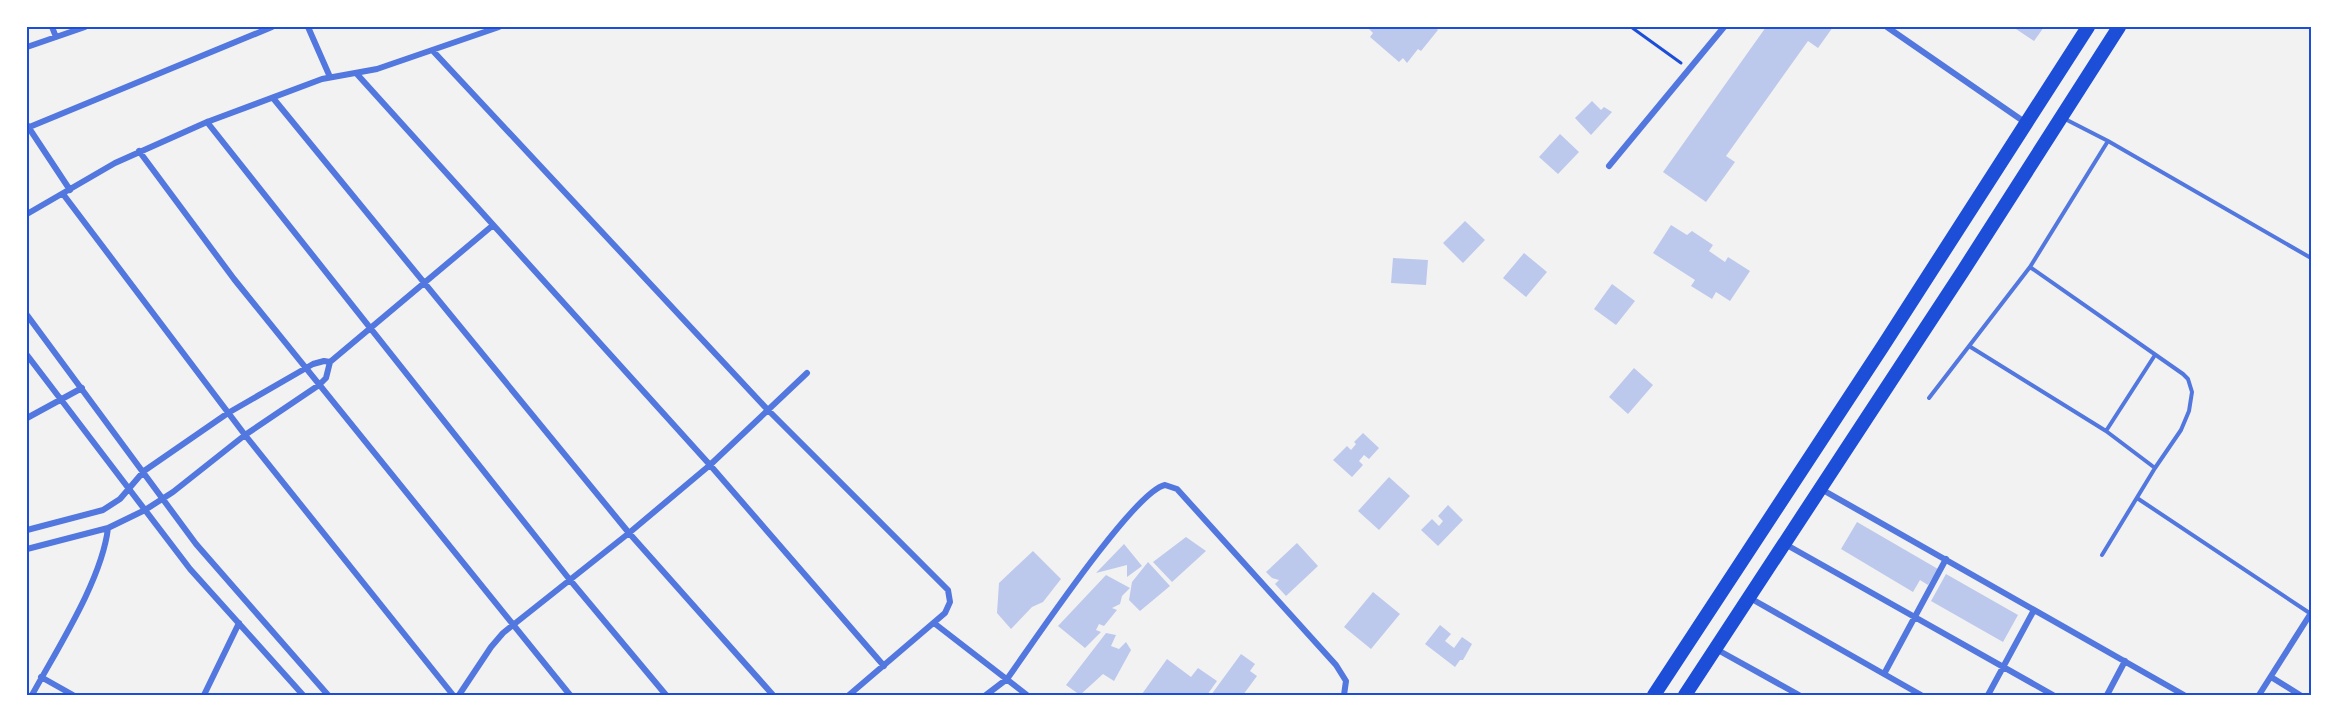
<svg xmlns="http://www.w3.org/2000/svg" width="2338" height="722" font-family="Barlow,sans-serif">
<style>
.building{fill:#bdc9ec}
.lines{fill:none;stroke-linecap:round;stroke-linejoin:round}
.path{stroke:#1d4ed8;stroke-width:3}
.service{stroke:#5277de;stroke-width:4}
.minor{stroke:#5277de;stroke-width:6}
.trunk{stroke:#1d4ed8;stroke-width:14}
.neatline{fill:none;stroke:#1d4ed8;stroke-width:2}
</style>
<rect width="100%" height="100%" fill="#f2f2f2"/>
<path class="building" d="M1371 27H1435L1438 30 1421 51 1418 49 1407 63 1403 58 1399 62 1370 37 1373 33 1369 29Z
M1766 27H1833L1818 48 1808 41 1726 156 1735 162 1706 202 1663 172Z
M2013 27H2044L2034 41Z
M1592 101 1601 110 1604 107 1612 112 1591 135 1575 118Z
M1560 134 1579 152 1558 174 1539 157Z
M1465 221 1485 240 1463 263 1443 243Z
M1671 225 1687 235 1692 231 1713 245 1709 251 1725 262 1728 257 1750 271 1730 301 1716 292 1712 299 1691 286 1695 280 1653 253Z
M1524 253 1547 272 1526 297 1503 278Z
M1393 258 1428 260 1426 285 1391 283Z
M1612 284 1635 301 1616 325 1594 309Z
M1634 368 1653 385 1628 414 1609 397Z
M1363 433 1379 448 1369 459 1364 455 1359 461 1363 465 1352 477 1333 460 1347 446 1351 450 1356 444 1354 442Z
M1389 477 1410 496 1379 530 1358 511Z
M1448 505 1463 520 1438 546 1421 530 1432 519 1439 526 1443 521 1438 516Z
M1857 522 1938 569 1928 585 1920 580 1913 592 1841 549Z
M1186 537 1206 551 1172 582 1153 562Z
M1297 543 1318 566 1286 596 1275 584 1279 580 1272 578 1266 572Z
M1124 544 1142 566 1127 577V565L1096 573Z
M1033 551 1061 579 1043 602 1032 607 1011 629 997 613 999 583Z
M1148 562 1170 586 1140 611 1129 600 1132 582Z
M1946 574 2018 615 2003 642 1931 601Z
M1106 575 1130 588 1122 596 1120 604 1112 608 1117 610 1104 626 1099 624 1096 630 1101 632 1085 648 1058 626Z
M1373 592 1400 614 1371 649 1344 627Z
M1440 625 1451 634 1445 641 1454 648 1462 637 1472 644 1463 660H1460L1455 667 1425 644Z
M1106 633 1116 635 1111 646 1119 649 1126 642 1131 650 1114 681 1103 674 1080 695 1066 685Z
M1241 654 1255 664 1250 671 1257 676 1243 695H1211Z
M1167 659 1191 677 1198 668 1217 681 1207 695H1143L1142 694Z"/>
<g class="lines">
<path class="path" d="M1631 27 1681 63"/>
<path class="service" d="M2065 119 2108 141 2311 258
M2030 267 2183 374 2188 379 2192 392 2189 411 2181 430 2155 468 2102 555
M1969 346 2106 431 2155 468
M1929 398 2030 267 2108 141
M2106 431 2155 355
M2137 498 2311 614"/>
<path class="minor" d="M52 27 56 37
M308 27 330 77
M1887 27 2026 123
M27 47 85 27
M433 51 767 409 948 590 950 602 945 613 849 695
M356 73 710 465 884 666
M273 98 629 533 773 695
M207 122 570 580 666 695
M27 125 70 190
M27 128 272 27
M139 151 234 279 570 695
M1609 166 1724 27
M63 194 245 435 453 695
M27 214 115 163 207 122 322 79 377 69 499 27
M27 315 196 544 328 695
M27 355 190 569 303 695
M27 418 82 388
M1821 489 2184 695
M27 530 103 510 120 499 144 471 228 413 313 364 324 361 330 362
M1785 544 2053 695
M27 549 108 528 145 510 173 492 245 435 319 385 326 378 330 362 492 226
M1750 598 1921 695
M934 623 1027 695
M1716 649 1799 695
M1884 674 1946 559
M41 677 73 695
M2271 677 2300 695
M32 695C57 649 102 580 108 528
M204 695 239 623
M459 695 491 647 503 633 629 533 710 465 807 373
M986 695 1007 679C1031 646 1134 491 1165 485L1177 489 1336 665 1346 681 1344 695
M1988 695 2034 610
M2107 695 2125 661
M2259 695 2311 613"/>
<path class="trunk" d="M1654 695 1883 346 2088 27
M1685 695 1963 271 2119 27"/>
</g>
<rect width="2338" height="722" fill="none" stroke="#ffffff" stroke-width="57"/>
<rect x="28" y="28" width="2282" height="666" class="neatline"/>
</svg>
